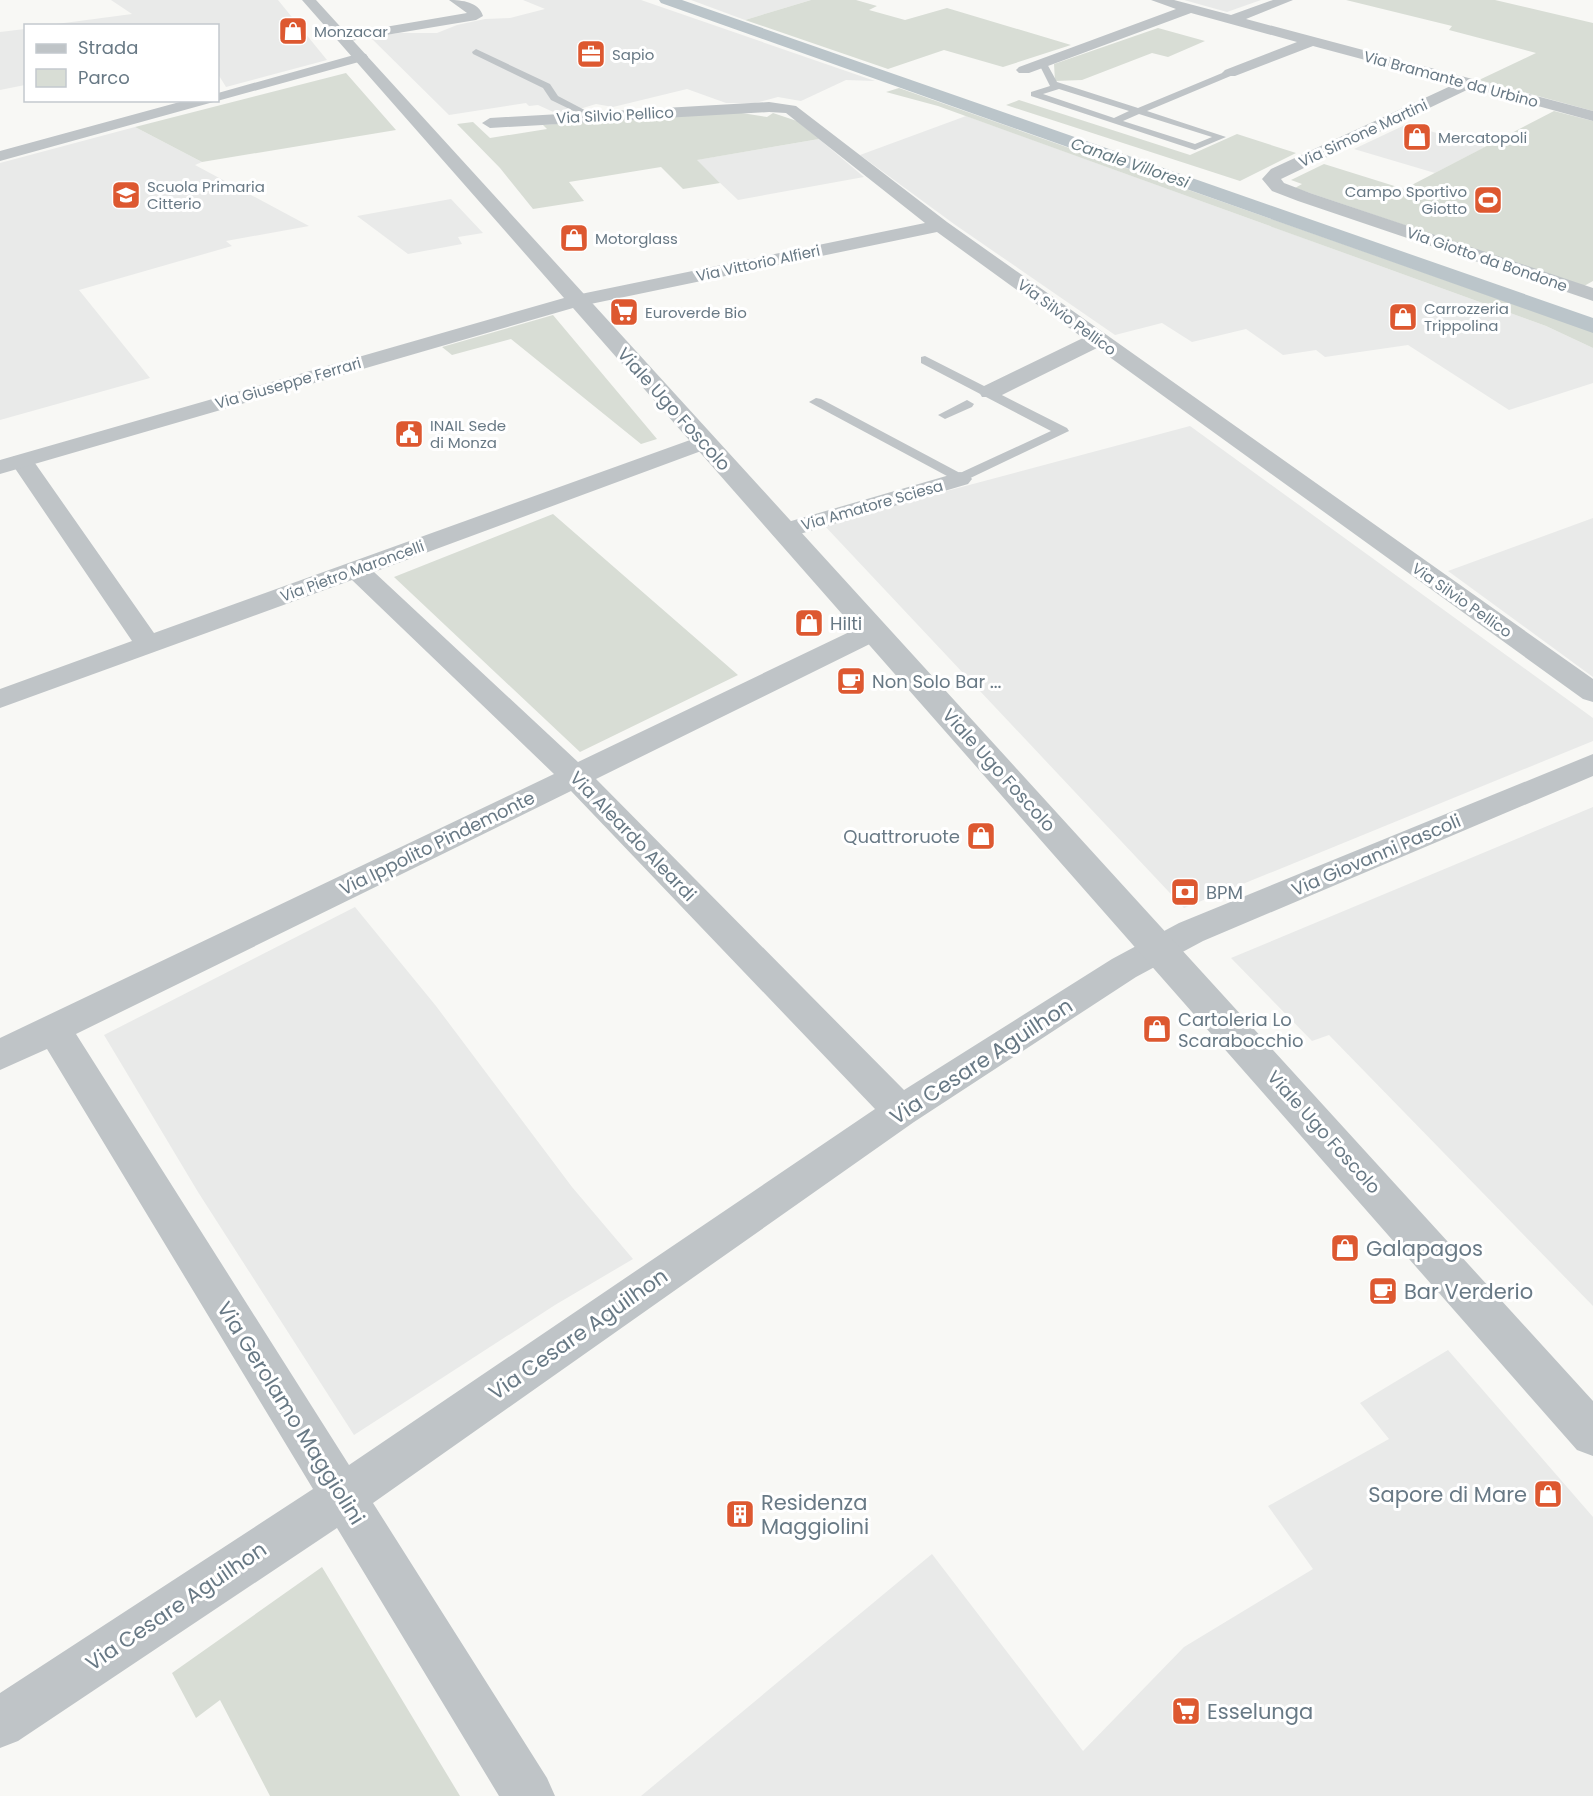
<svg xmlns="http://www.w3.org/2000/svg" width="1593" height="1796" font-family="Poppins,sans-serif">
<style>
.built{fill:#e9eae9}
.green{fill:#d8ddd5}
.lines{fill:none;stroke-linecap:round;stroke-linejoin:round}
.canal{fill:#bbc5ca;fill-rule:evenodd}
.service{fill:#bfc4c7;fill-rule:evenodd}
.minor{fill:#bfc4c7;fill-rule:evenodd}
.tertiary{fill:#bfc4c7;fill-rule:evenodd}
.labels{text-anchor:middle;dominant-baseline:central;stroke-width:6;stroke-linejoin:round;paint-order:stroke}
.far-poi-label{font-size:15px;fill:#687985;stroke:#fff;text-anchor:start}
.far-street-label{font-size:15px;fill:#687985;stroke:#fff}
.far-water-label{font-size:16px;font-style:italic;fill:#647981;stroke:#fff}
.street-label{font-size:18px;fill:#687985;stroke:#fff}
.poi-label{font-size:18px;fill:#687985;stroke:#fff;text-anchor:start}
.near-street-label{font-size:21px;fill:#687985;stroke:#fff}
.near-poi-label{font-size:21px;fill:#687985;stroke:#fff;text-anchor:start}
</style>
<rect width="100%" height="100%" fill="#f8f8f5"/>
<path class="built" d="M111 0H278L327 60 226 87 218 74V26L49 25 132 14Z
M523 0H641L875 81 846 80 801 101 778 97 755 103H726L687 89 613 107 596 104 560 115 538 105 529 106 526 103 449 115 370 37 399 33H437L457 25 485 19 510 18 545 9Z
M691 0H811L745 20Z
M1184 0H1261L1227 12Z
M25 29V85L0 90V32Z
M966 116 1546 326 1593 348V383L1509 410 1408 345 1325 357 1316 350 1283 355 1246 329 1192 342 1162 323 1115 335 954 224 860 155Z
M1407 124 1466 142 1485 147 1435 173 1354 149Z
M135 127 202 162 195 165 309 226 226 241 232 246 79 290 150 378 0 420V163Z
M819 139 864 177 738 200 696 160Z
M451 199 483 233 458 237 462 244 408 254 357 216Z
M1190 426 1593 718V741L1184 908 823 524Z
M1593 518V677L1448 571Z
M1593 807V1306L1329 1035 1312 1041 1231 958Z
M355 907 436 1006 572 1187 633 1259 555 1305 354 1435 198 1192 104 1035Z
M1448 1350 1593 1517V1796H641L932 1554 1083 1751 1184 1647 1313 1569 1268 1506 1389 1439 1360 1403Z"/>
<path class="green" d="M811 0H856L877 6 869 10 905 20 947 8 1071 45 1003 67 944 50 888 69 745 20Z
M1346 0H1495L1593 23V111L1479 80 1536 53 1449 30 1452 26Z
M1158 28 1205 41 1168 57 1152 53 1082 80 1055 81 1054 64Z
M346 73 396 130 202 162 135 127Z
M899 88 1593 332V348L1546 326 938 106 886 92Z
M1019 100 1190 155 1237 134 1296 153 1240 181 1006 105Z
M729 111 767 117 773 113 797 121 819 139 697 160 720 183 683 189 661 167 569 182 584 201 533 209 500 168 457 124 473 122 490 138 547 129 543 125Z
M1554 111 1593 121V281L1584 286 1295 188 1302 184 1291 180 1324 164 1404 189Z
M553 315 657 439 641 444 511 339 452 355 442 347Z
M553 514 738 675 580 752 394 577Z
M322 1567 460 1796H270L220 1700 196 1718 172 1673Z"/>
<g class="lines">
<path class="canal" d="M659 0H682L1593 318V333L661 3Z"/>
<path class="service" d="M476 49 550 84 558 96 596 116 588 118 551 100 543 88 473 54 472 52Z
M1042 59 1046 62 1057 82 1138 108 1227 71H1233V75L1147 111 1226 137 1195 150 1031 96V92L1050 86 1038 62ZM1059 89 1129 111 1114 118 1043 94ZM1139 114 1212 137 1195 144 1123 121Z
M925 356 1067 428 1069 431 960 483 809 402 816 398 821 399 960 473 1051 431 921 363V357Z
M967 400 974 404 972 407 945 419 938 415Z"/>
<path class="minor" d="M449 0C462 0 479 2 483 16L476 20 344 42 337 38 344 34 467 13Z
M1151 0H1174L1231 15 1273 0H1293L1246 19 1593 111V121L1471 88 1281 179 1284 183 1310 193 1593 288V301L1298 201 1272 191 1262 179 1271 169 1455 84 1313 46 1235 76H1225L1222 73 1225 70 1297 42 1191 13 1029 73H1019L1016 70 1019 67 1176 9Z
M361 53 366 54 368 57 366 60 0 161V151L187 100H218V93Z
M769 102 796 106 947 222 1593 679V702L1583 699 1097 348 998 397H982L979 392 982 387 1083 338 937 232 576 307 569 305 566 301 569 297 576 295 925 223 786 113 769 112 490 128 482 123 490 118Z
M704 435 712 437 716 442 712 447 374 572 578 762 864 625 874 623 884 625 888 631 884 637 596 779 904 1090 1112 959 1179 923 1593 754V776L1203 941 1136 977 914 1122 373 1503 547 1778 555 1796H499L337 1528 18 1741 0 1748V1693L313 1489 47 1049 0 1070V1038L554 774 352 580 0 708V689L132 641 10 461 14 456H30L154 633ZM571 791 875 1109 349 1465 76 1034Z
M960 472 968 474 972 479 968 484 783 539 774 536 770 531 774 526Z"/>
<path class="tertiary" d="M302 0H316L1593 1401V1456L1577 1450 573 308 0 474V460L564 298Z"/>
</g>
<defs>
<g id="shop-square" transform="scale(1.5)"><rect x="-9" y="-9" width="18" height="18" rx="4" fill="#dd5830" stroke="#fff"/><path d="M-5-2.5h2.3a2.7 3.5 0 0 1 5.4 0H5L5.5 6h-11ZM-1.5-2.5h3a1.5 2.3 0 0 0-3 0Z" fill="#fff"/></g>
<g id="office-square" transform="scale(1.5)"><rect x="-9" y="-9" width="18" height="18" rx="4" fill="#dd5830" stroke="#fff"/><path d="M-6-3h4V-5.5h4V-3h4V5H-6ZM-1-4.5V-3h2v-1.5ZM-6 0V1H6V0Z" fill="#fff"/></g>
<g id="school-square" transform="scale(1.5)"><rect x="-9" y="-9" width="18" height="18" rx="4" fill="#dd5830" stroke="#fff"/><path d="M0-5L7-2L0 1L-7-2ZM-4 1L0 2.5L4 1V4Q0 6-4 4Z" fill="#fff"/></g>
<g id="stadium-square" transform="scale(1.5)"><rect x="-9" y="-9" width="18" height="18" rx="4" fill="#dd5830" stroke="#fff"/><path d="M0-5a6.5 5 0 1 0 0 10a6.5 5 0 1 0 0-10ZM-3.5-1.8h7v3.6h-7Z" fill="#fff"/></g>
<g id="supermarket-square" transform="scale(1.5)"><rect x="-9" y="-9" width="18" height="18" rx="4" fill="#dd5830" stroke="#fff"/><path d="M-6-5.5h2.5l.6 2H6L4.5 2H-2.5L-4.4-4H-6ZM-1.5 3.2a1.3 1.3 0 1 0 .1 0ZM3 3.2a1.3 1.3 0 1 0 .1 0Z" fill="#fff"/></g>
<g id="civic-square" transform="scale(1.5)"><rect x="-9" y="-9" width="18" height="18" rx="4" fill="#dd5830" stroke="#fff"/><path d="M-.6-6.5H3V-4.5H.6V-3L4-1V1h2V6H-6V1h2V-1L-.6-3ZM-1.2 2.5V6h2.4V2.5Z" fill="#fff"/></g>
<g id="cafe-square" transform="scale(1.5)"><rect x="-9" y="-9" width="18" height="18" rx="4" fill="#dd5830" stroke="#fff"/><path d="M-5.5-4.5H6V0H3Q3 3.5 0 3.5H-2.5Q-5.5 3.5-5.5 0ZM3-3.2v2h1.7v-2ZM-6 4.5H4V6H-6Z" fill="#fff"/></g>
<g id="bank-square" transform="scale(1.5)"><rect x="-9" y="-9" width="18" height="18" rx="4" fill="#dd5830" stroke="#fff"/><path d="M-6-4H6V4H-6ZM0-2.3a2.3 2.3 0 1 0 0 4.6a2.3 2.3 0 1 0 0-4.6Z" fill="#fff"/></g>
<g id="building-square" transform="scale(1.5)"><rect x="-9" y="-9" width="18" height="18" rx="4" fill="#dd5830" stroke="#fff"/><path d="M-4-6H4V6H1V3H-1V6H-4ZM-2.5-4.3h1.7v1.8h-1.7ZM.8-4.3h1.7v1.8H.8ZM-2.5-1h1.7V.8h-1.7ZM.8-1h1.7V.8H.8Z" fill="#fff"/></g>
</defs>
<g fill-rule="evenodd">
<use href="#shop-square" x="293" y="31"/>
<use href="#office-square" x="591" y="54"/>
<use href="#shop-square" x="1417" y="137"/>
<use href="#school-square" x="126" y="195"/>
<use href="#stadium-square" x="1488" y="200"/>
<use href="#shop-square" x="574" y="238"/>
<use href="#supermarket-square" x="624" y="312"/>
<use href="#shop-square" x="1403" y="317"/>
<use href="#civic-square" x="409" y="434"/>
<use href="#shop-square" x="809" y="623"/>
<use href="#cafe-square" x="851" y="681"/>
<use href="#shop-square" x="981" y="836"/>
<use href="#bank-square" x="1185" y="892"/>
<use href="#shop-square" x="1157" y="1029"/>
<use href="#shop-square" x="1345" y="1248"/>
<use href="#cafe-square" x="1383" y="1291"/>
<use href="#shop-square" x="1548" y="1494"/>
<use href="#building-square" x="740" y="1514"/>
<use href="#supermarket-square" x="1186" y="1711"/>
</g>
<g class="labels">
<g class="far-poi-label">
<text x="314" y="31">Monzacar</text>
<text x="612" y="54">Sapio</text>
<text x="1438" y="137">Mercatopoli</text>
<text x="147" y="186">Scuola Primaria<tspan x="147" dy="17">Citterio</tspan></text>
<text x="1467" y="191" text-anchor="end">Campo Sportivo<tspan x="1467" dy="17">Giotto</tspan></text>
<text x="595" y="238">Motorglass</text>
<text x="1424" y="308">Carrozzeria<tspan x="1424" dy="17">Trippolina</tspan></text>
<text x="645" y="312">Euroverde Bio</text>
<text x="430" y="425">INAIL Sede<tspan x="430" dy="17">di Monza</tspan></text>
</g>
<g class="far-street-label">
<text transform="translate(1451 79) rotate(15)">Via Bramante da Urbino</text>
<text transform="translate(615 115) rotate(-3)">Via Silvio Pellico</text>
<text transform="translate(1363 133) rotate(-25)">Via Simone Martini</text>
<text transform="translate(1487 259) rotate(19)">Via Giotto da Bondone</text>
<text transform="translate(758 263) rotate(-12)">Via Vittorio Alfieri</text>
<text transform="translate(1067 317) rotate(36)">Via Silvio Pellico</text>
<text transform="translate(288 383) rotate(-16)">Via Giuseppe Ferrari</text>
<text transform="translate(872 505) rotate(-16)">Via Amatore Sciesa</text>
<text transform="translate(352 571) rotate(-20)">Via Pietro Maroncelli</text>
<text transform="translate(1462 600) rotate(35)">Via Silvio Pellico</text>
</g>
<g class="far-water-label">
<text transform="translate(1130 163) rotate(19)">Canale Villoresi</text>
</g>
<g class="street-label">
<text transform="translate(674 409) rotate(48)">Viale Ugo Foscolo</text>
<text transform="translate(999 770) rotate(48)">Viale Ugo Foscolo</text>
<text transform="translate(633 836) rotate(46)">Via Aleardo Aleardi</text>
<text transform="translate(437 843) rotate(-26)">Via Ippolito Pindemonte</text>
<text transform="translate(1376 855) rotate(-23)">Via Giovanni Pascoli</text>
<text transform="translate(1324 1132) rotate(48)">Viale Ugo Foscolo</text>
</g>
<g class="poi-label">
<text x="830" y="623">Hilti</text>
<text x="872" y="681">Non Solo Bar ...</text>
<text x="960" y="836" text-anchor="end">Quattroruote</text>
<text x="1206" y="892">BPM</text>
<text x="1178" y="1019">Cartoleria Lo<tspan x="1178" dy="21">Scarabocchio</tspan></text>
</g>
<g class="near-street-label">
<text transform="translate(981 1061) rotate(-33)">Via Cesare Aguilhon</text>
<text transform="translate(578 1334) rotate(-35)">Via Cesare Aguilhon</text>
<text transform="translate(291 1413) rotate(58)">Via Gerolamo Maggiolini</text>
<text transform="translate(176 1606) rotate(-34)">Via Cesare Aguilhon</text>
</g>
<g class="near-poi-label">
<text x="1366" y="1248">Galapagos</text>
<text x="1404" y="1291">Bar Verderio</text>
<text x="1527" y="1494" text-anchor="end">Sapore di Mare</text>
<text x="761" y="1502">Residenza<tspan x="761" dy="24">Maggiolini</tspan></text>
<text x="1207" y="1711">Esselunga</text>
</g>
</g>
<rect x="24" y="24" width="195" height="78" fill="#ffffff" stroke="#c3c9ce" stroke-width="1.5"/>
<rect x="36" y="44" width="30" height="9" fill="#bfc4c7" stroke="#c3c9ce" stroke-width="1.5"/>
<text x="78" y="54" font-size="18" fill="#687985">Strada</text>
<rect x="36" y="69" width="30" height="18" fill="#d8ddd5" stroke="#c3c9ce" stroke-width="1.5"/>
<text x="78" y="84" font-size="18" fill="#687985">Parco</text>
</svg>
